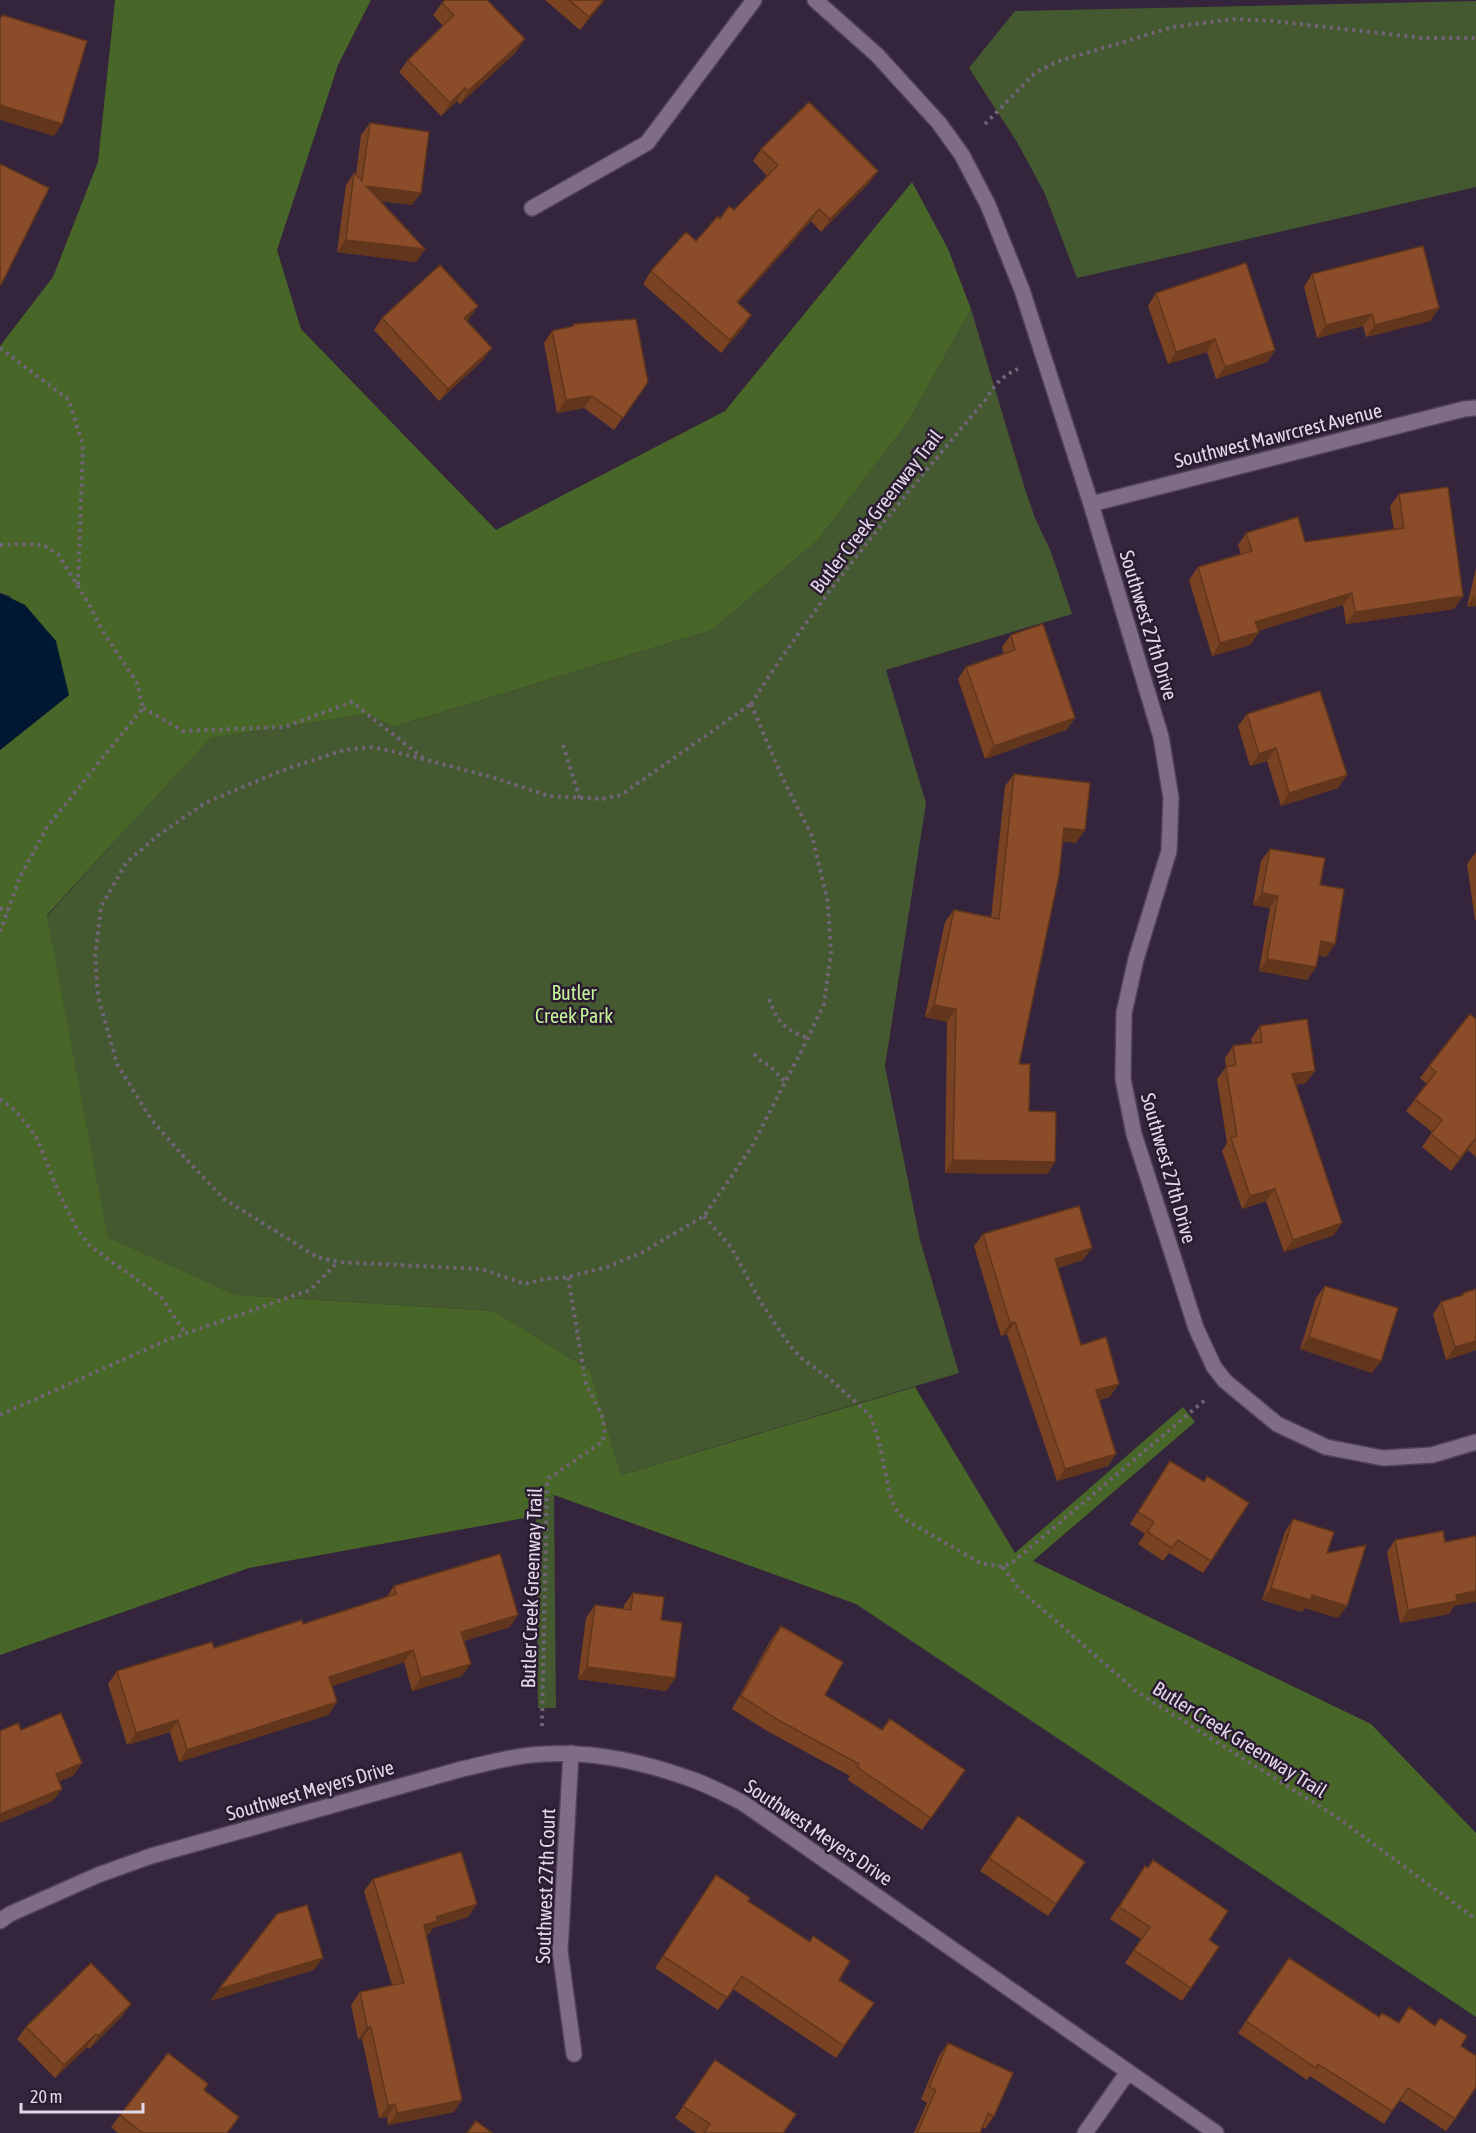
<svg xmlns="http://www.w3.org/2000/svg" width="1476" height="2133" font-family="'Asap Condensed',sans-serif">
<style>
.green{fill:#44592f}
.forest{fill:#486627}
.water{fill:#001831}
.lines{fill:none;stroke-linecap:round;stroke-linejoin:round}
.minor-casing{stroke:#504256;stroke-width:18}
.path{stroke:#726478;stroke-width:4;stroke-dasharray:3 4.5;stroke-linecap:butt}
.minor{stroke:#7f6c87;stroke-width:15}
.wall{fill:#784223}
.shaded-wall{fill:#61361d}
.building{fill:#8b4d29;stroke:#61361d;stroke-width:1.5}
.labels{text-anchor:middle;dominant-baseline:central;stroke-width:5;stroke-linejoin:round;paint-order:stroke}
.street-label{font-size:20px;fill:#e2d8e7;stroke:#2b1b32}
.park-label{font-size:20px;fill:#c4f397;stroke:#2b1b32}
</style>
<rect width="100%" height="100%" fill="#35253c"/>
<path class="green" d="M1476 1V187L1077 278 1044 192 1017 142 969 68 1015 11Z
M971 309 1025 489 1035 518 1051 552 1072 614 886 670 926 803 885 1066 920 1240 959 1373 621 1475 590 1370 494 1311 236 1295 108 1239 47 916 209 738 369 714 393 727 712 630 818 540 908 422Z
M554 1495 556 1708H538L536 1501Z"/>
<path class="forest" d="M115 0H371L338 65 277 250 301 329 496 530 725 411 912 182 948 249 971 309 908 422 818 540 712 630 393 727 369 714 210 738 47 915 108 1238 236 1295 494 1311 590 1370 621 1475 915 1387 1015 1553 1183 1407 1195 1422 1033 1561 1371 1724 1476 1833V2017L856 1604 554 1495 536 1501V1516L249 1568 0 1655V750L69 695 10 596 0 593V346L53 277 98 162Z"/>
<path class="water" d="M0 593 25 605 56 641 69 695 0 750Z"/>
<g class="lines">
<g class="minor-casing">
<path id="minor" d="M815 0 877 55 939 123 962 155 988 205 1022 290 1091 504 1161 737 1171 798 1169 851 1136 959 1124 1013 1123 1079 1134 1134 1196 1328 1214 1367 1225 1381 1277 1424 1326 1447 1383 1458 1432 1455 1476 1442
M532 208 647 143 754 0
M1091 504 1464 409 1476 408
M571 1753 560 1951 574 2054
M0 1921 10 1914 98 1875 151 1856 462 1769C489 1763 516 1755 544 1754 591 1751 643 1762 688 1778 707 1784 725 1794 743 1803L1216 2133
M1085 2133 1128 2072"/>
</g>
<path class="path" d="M985 124 1035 73 1056 62 1173 27 1233 19 1273 21 1422 38H1476
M0 348 69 400 83 446 78 586
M0 545 22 544 43 545 58 554 89 604 102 630 137 683 143 708 47 827 20 877 0 932
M751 704 782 777 812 836 828 903 831 953 824 1004 808 1038 751 1148 704 1216 641 1253 607 1267 568 1277 544 1279 525 1284 481 1269 338 1262 317 1257 224 1199 185 1158 151 1119 117 1064 98 996 95 957 101 907 126 863 157 836 205 803 283 770 344 750 370 747 388 750 495 778 549 796 602 799 621 795Z
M751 704C820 595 904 497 986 399 995 384 1002 376 1018 369
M143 708 183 731 284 727 352 702 423 758
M563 745 580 799
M0 908 8 912
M769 999C777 1022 785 1030 808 1038
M754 1054 762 1062 769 1065 785 1082
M0 1099 15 1110 36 1136 59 1193 76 1227 90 1246 161 1297 185 1333
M704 1216 731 1247 760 1301 790 1346 800 1357 830 1379 870 1415 879 1442 890 1495 895 1508 904 1519 980 1563 1003 1567 1013 1562 1205 1400
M0 1415 167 1340 310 1290 337 1263
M1003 1567 1019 1589 1137 1692 1335 1816 1476 1919
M542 1726 547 1483 549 1478 602 1442 605 1434 604 1425 602 1416 586 1384 568 1277"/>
<use href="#minor" class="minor"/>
</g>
<path class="wall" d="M545 0H605L580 30Z
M442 3 525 39 516 52 460 104 457 101 441 116 399 72 408 60 443 26 433 15Z
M370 123 412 205 381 201 425 249 416 262 337 252 346 185 354 173 356 175 361 135Z
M761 149 878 171 869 183 821 232 811 221 738 303 751 315 743 328 721 353 643 284 651 271 696 241 720 219 734 210 767 176 753 161Z
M1312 274 1439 308 1430 321 1366 337 1363 326 1317 338 1304 287Z
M1156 293 1275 350 1267 362 1216 379 1207 352 1168 364 1148 306Z
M382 318 469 319 467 321 483 360 439 401 374 330Z
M574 324 648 382 614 430 584 408 557 413 544 343 552 331 572 327Z
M1399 494 1454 609 1346 624 1343 605 1258 631 1259 632 1250 645 1212 656 1189 580 1198 567 1241 555 1238 545 1246 533 1305 542 1394 530 1390 506Z
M1476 568V606L1467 607Z
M1011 635 1075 718 1066 730 985 759 958 679 966 667 1004 654 1002 647Z
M1247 714 1347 775 1338 788 1281 806 1267 761 1250 766 1238 726Z
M1014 774 1076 843 1062 841 1019 1064 1029 1111 1055 1162 1047 1174 945 1173 947 1022 925 1017 945 922 954 910 991 918 1005 786Z
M1270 849 1320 885 1335 944 1326 957 1318 955 1316 967 1307 980 1259 971 1270 908 1253 905 1261 861Z
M1476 852V920H1475L1467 864Z
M1476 1019V1157L1468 1150 1451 1171 1422 1147 1432 1132 1406 1111 1427 1084 1420 1078 1429 1066Z
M1260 1026 1306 1083 1295 1085 1334 1235 1284 1252 1266 1201 1242 1209 1222 1151 1227 1143 1217 1079 1226 1067 1225 1058 1233 1046 1252 1043 1251 1039Z
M983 1234 1083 1260 1058 1268 1081 1345 1110 1397 1099 1400 1116 1454 1108 1466 1057 1481 1007 1334 1001 1336 974 1246Z
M1325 1286 1372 1373 1300 1349 1316 1298Z
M1463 1293 1476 1350 1446 1360 1433 1314 1441 1302 1461 1296Z
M1170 1461 1211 1561 1203 1573 1169 1553 1163 1561 1138 1544 1145 1534 1130 1524Z
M1293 1519 1327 1553 1347 1606 1338 1618 1305 1608 1302 1612 1262 1600 1285 1532Z
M1395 1540 1454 1606 1449 1614 1400 1623 1387 1552Z
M394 1586 510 1627 464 1641 462 1676 412 1691 404 1662 332 1686 337 1702 328 1715 179 1762 170 1732 127 1745 108 1684 117 1671 214 1648 303 1624 386 1598Z
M633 1593 661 1620 675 1678 666 1691 578 1679 586 1618 595 1605 624 1609V1605Z
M781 1626 825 1695 882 1730 965 1770 922 1830 848 1780 850 1776 769 1732 732 1709 772 1638Z
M1018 1816 1085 1862 1048 1916 980 1871Z
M1145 1866 1209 1940 1219 1947 1182 2001 1125 1963 1141 1939 1110 1919Z
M716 1875 748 1901 839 1980 874 2003 836 2058 733 1989 718 2010 655 1968Z
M373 1879 477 1904 468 1917 433 1928 429 1934 426 1935 454 2112 388 2125 387 2117 379 2118 362 2039H358L351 2005 360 1992 392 1985 364 1891Z
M1289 1958 1379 2017 1398 2023 1409 2007 1434 2026 1440 2018 1461 2046 1455 2119 1446 2131 1399 2100 1384 2124 1310 2076 1307 2080 1238 2033Z
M131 2004 122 2016 89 2049 87 2047 55 2078 17 2039 26 2027Z
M948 2043 994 2116 985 2129 982 2127 980 2133H914L927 2103 921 2099 939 2056Z
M715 2060 783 2133H696L675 2118Z
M204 2090 228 2133H118L111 2127 120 2115Z"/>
<path class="shaded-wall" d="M604 0H605L580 30 589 17Z
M525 39 516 52 460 104 468 91Z
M465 88 457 101 441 116 450 103Z
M0 105 62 124 54 136 0 120Z
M878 171 869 183 821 232 830 219Z
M366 186 421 193 412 205 358 198Z
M819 209 811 221 728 314 737 302Z
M346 240 425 249 416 262 337 252Z
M478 306 469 319 456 331 464 318Z
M1439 308 1430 321 1366 337 1375 325Z
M1372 314 1363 326 1317 338 1326 325Z
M751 315 743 328 721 353 730 340Z
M1215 339 1207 352 1168 364 1176 352Z
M492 348 483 360 439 401 448 389Z
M1275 350 1267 362 1216 379 1225 367Z
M592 396 584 408 557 413 566 400Z
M1352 593 1343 605 1247 634 1255 622Z
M1475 595 1476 606 1467 607Z
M1463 596 1454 609 1346 624 1355 612Z
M1259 632 1250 645 1212 656 1220 643Z
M1075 718 1066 730 985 759 994 746Z
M1276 748 1267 761 1250 766 1259 754Z
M1347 775 1338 788 1281 806 1289 793Z
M1064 828 1085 830 1076 843 1055 840Z
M1262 893 1278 896 1270 908 1253 905Z
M1321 941 1335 944 1326 957 1312 954Z
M1267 959 1316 967 1307 980 1259 971Z
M934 1005 956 1009 947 1022 925 1017Z
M1315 1071 1306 1083 1283 1087 1292 1074Z
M1476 1138 1468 1150 1451 1171 1460 1158Z
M953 1160 1055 1162 1047 1174 945 1173Z
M1275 1189 1266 1201 1242 1209 1250 1196Z
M1342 1223 1334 1235 1284 1252 1293 1240Z
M1092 1248 1083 1260 1046 1271 1055 1259Z
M1015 1322 1007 1334 1001 1336 1010 1323Z
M1309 1337 1381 1361 1372 1373 1300 1349Z
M1476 1341V1350L1446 1360 1455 1347Z
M1119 1384 1110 1397 1087 1403 1096 1390Z
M1116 1454 1108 1466 1057 1481 1065 1469Z
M1271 1588 1312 1595 1347 1606 1338 1618 1305 1608 1302 1612 1262 1600Z
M1476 1591V1602L1454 1606 1449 1614 1400 1623 1408 1610 1456 1595Z
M518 1615 510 1627 453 1644 461 1632Z
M413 1650 404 1662 320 1690 329 1677Z
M471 1664 462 1676 412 1691 421 1678Z
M587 1667 675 1678 666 1691 578 1679Z
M337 1702 328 1715 179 1762 187 1750Z
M178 1720 170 1732 127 1745 136 1733Z
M82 1763 73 1776 47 1787 56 1774Z
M62 1789 53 1801 0 1823V1814Z
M477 1904 468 1917 433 1928 429 1934 415 1938 424 1925 436 1917Z
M323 1958 314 1970 210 2001 219 1989Z
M131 2004 122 2016 89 2049 98 2036Z
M367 2027H371L362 2039H358Z
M96 2034 87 2047 55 2078 64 2065Z
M462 2100 454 2112 388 2125 397 2113Z
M395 2104 387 2117 379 2118 388 2106Z"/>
<path class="building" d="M445 0H487L525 39 468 91 465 88 450 103 408 60 454 15 442 3Z
M569 0H604L589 17Z
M2 15 87 41 62 124 0 105V20Z
M809 102 878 171 830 219 819 209 737 302 751 315 730 340 651 271 686 232 696 241 718 216 720 219 729 206 734 210 778 165 761 149Z
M370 123 429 132 421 193 366 186 425 249 346 240 354 173 362 181Z
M0 164 49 188 1 285 0 284Z
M1423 246 1439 308 1375 325 1372 314 1326 325 1312 274Z
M1246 263 1275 350 1225 367 1215 339 1176 352 1156 293Z
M440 265 478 306 464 318 492 348 448 389 382 318Z
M636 319 648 382 623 418 592 396 566 400 552 331 574 326V324Z
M1448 487 1463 596 1355 612 1352 593 1255 622 1259 632 1220 643 1198 567 1252 551 1246 533 1298 517 1305 542 1404 528 1399 494Z
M1043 624 1075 718 994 746 966 667 1015 650 1011 635Z
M1320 691 1347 775 1289 793 1276 748 1259 754 1247 714Z
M1014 774 1090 783 1085 830 1064 828 1059 875 1019 1064H1030L1029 1111 1056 1112 1055 1162 953 1160 956 1009 934 1005 954 910 999 919Z
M1270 849 1325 858 1320 885 1344 889 1335 944 1321 941 1316 967 1267 959 1278 896 1262 893Z
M1470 1014 1476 1019V1138L1460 1158 1431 1134 1442 1120 1415 1099 1436 1072 1429 1066Z
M1307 1019 1315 1071 1292 1074 1342 1223 1293 1240 1275 1189 1250 1196 1231 1138 1237 1136 1226 1067 1236 1065 1233 1046 1262 1042 1260 1026Z
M1079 1206 1092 1248 1055 1259 1081 1345 1106 1337 1119 1384 1096 1390 1116 1454 1065 1469 1015 1322 1010 1323 983 1234Z
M1325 1286 1398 1308 1381 1361 1309 1337Z
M1476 1289V1341L1455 1347 1441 1302 1463 1295V1293Z
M1170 1461 1204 1482 1207 1476 1249 1503 1211 1561 1178 1540 1172 1548 1147 1532 1154 1522 1138 1512Z
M1293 1519 1334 1532 1327 1553 1366 1545 1347 1606 1312 1595 1311 1600 1271 1588Z
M1443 1531 1445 1542 1476 1536V1591L1456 1595 1457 1601 1408 1610 1395 1540Z
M500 1554 518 1615 461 1632 471 1664 421 1678 413 1650 329 1677 337 1702 187 1750 178 1720 136 1733 117 1671 212 1642 214 1648 302 1620 303 1624 396 1594 394 1586Z
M633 1593 664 1597 661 1620 682 1623 675 1678 587 1667 595 1605 631 1610Z
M781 1626 843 1662 825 1695 882 1730 890 1719 965 1770 931 1818 857 1767 859 1764 778 1720 741 1696Z
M61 1713 82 1763 56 1774 62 1789 0 1814V1731L18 1723 21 1730Z
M1018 1816 1085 1862 1056 1904 989 1858Z
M461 1852 477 1904 436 1917 438 1921 424 1925 462 2100 397 2113 395 2104 388 2106 371 2027H367L360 1992 404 1983 373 1879Z
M1153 1860 1228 1911 1209 1940 1219 1947 1191 1988 1134 1950 1150 1927 1119 1907 1145 1866 1148 1868Z
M716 1875 750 1898 748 1901 810 1942 813 1936 850 1961 839 1980 874 2003 844 2046 742 1976 727 1998 663 1956Z
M307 1905 323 1958 219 1989 277 1914Z
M1289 1958 1379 2017 1382 2013 1399 2023 1409 2007 1435 2026 1440 2018 1467 2036 1461 2046 1476 2056V2087L1455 2119 1408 2088 1392 2111 1318 2064 1316 2068 1246 2021Z
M91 1963 131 2004 98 2036 96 2034 64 2065 26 2027Z
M948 2043 1013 2073 994 2116 988 2113 980 2133H917L936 2090 929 2087Z
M168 2053 208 2084 204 2090 239 2117 227 2133H143L120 2115Z
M715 2060 796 2114 783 2133H704L710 2124 683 2106Z
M476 2121 492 2133H467Z"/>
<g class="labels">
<g class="street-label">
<text transform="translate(1278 435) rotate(-14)">Southwest Mawrcrest Avenue</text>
<text transform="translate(876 511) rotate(-52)">Butler Creek Greenway Trail</text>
<text transform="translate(1149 625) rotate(73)">Southwest 27th Drive</text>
<text transform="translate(1169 1168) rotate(74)">Southwest 27th Drive</text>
<text transform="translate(531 1588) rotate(-88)">Butler Creek Greenway Trail</text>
<text transform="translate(1240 1739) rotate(32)">Butler Creek Greenway Trail</text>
<text transform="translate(310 1790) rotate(-16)">Southwest Meyers Drive</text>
<text transform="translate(819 1832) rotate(34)">Southwest Meyers Drive</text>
<text transform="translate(545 1886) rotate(-88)">Southwest 27th Court</text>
</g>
<g class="park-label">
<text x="574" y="992">Butler<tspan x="574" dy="23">Creek Park</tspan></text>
</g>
</g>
<path d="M21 2103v9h122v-9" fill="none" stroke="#e2d8e7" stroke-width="3"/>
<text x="30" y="2103" font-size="18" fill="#e2d8e7" stroke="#2b1b32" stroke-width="4.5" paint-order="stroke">20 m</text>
</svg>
